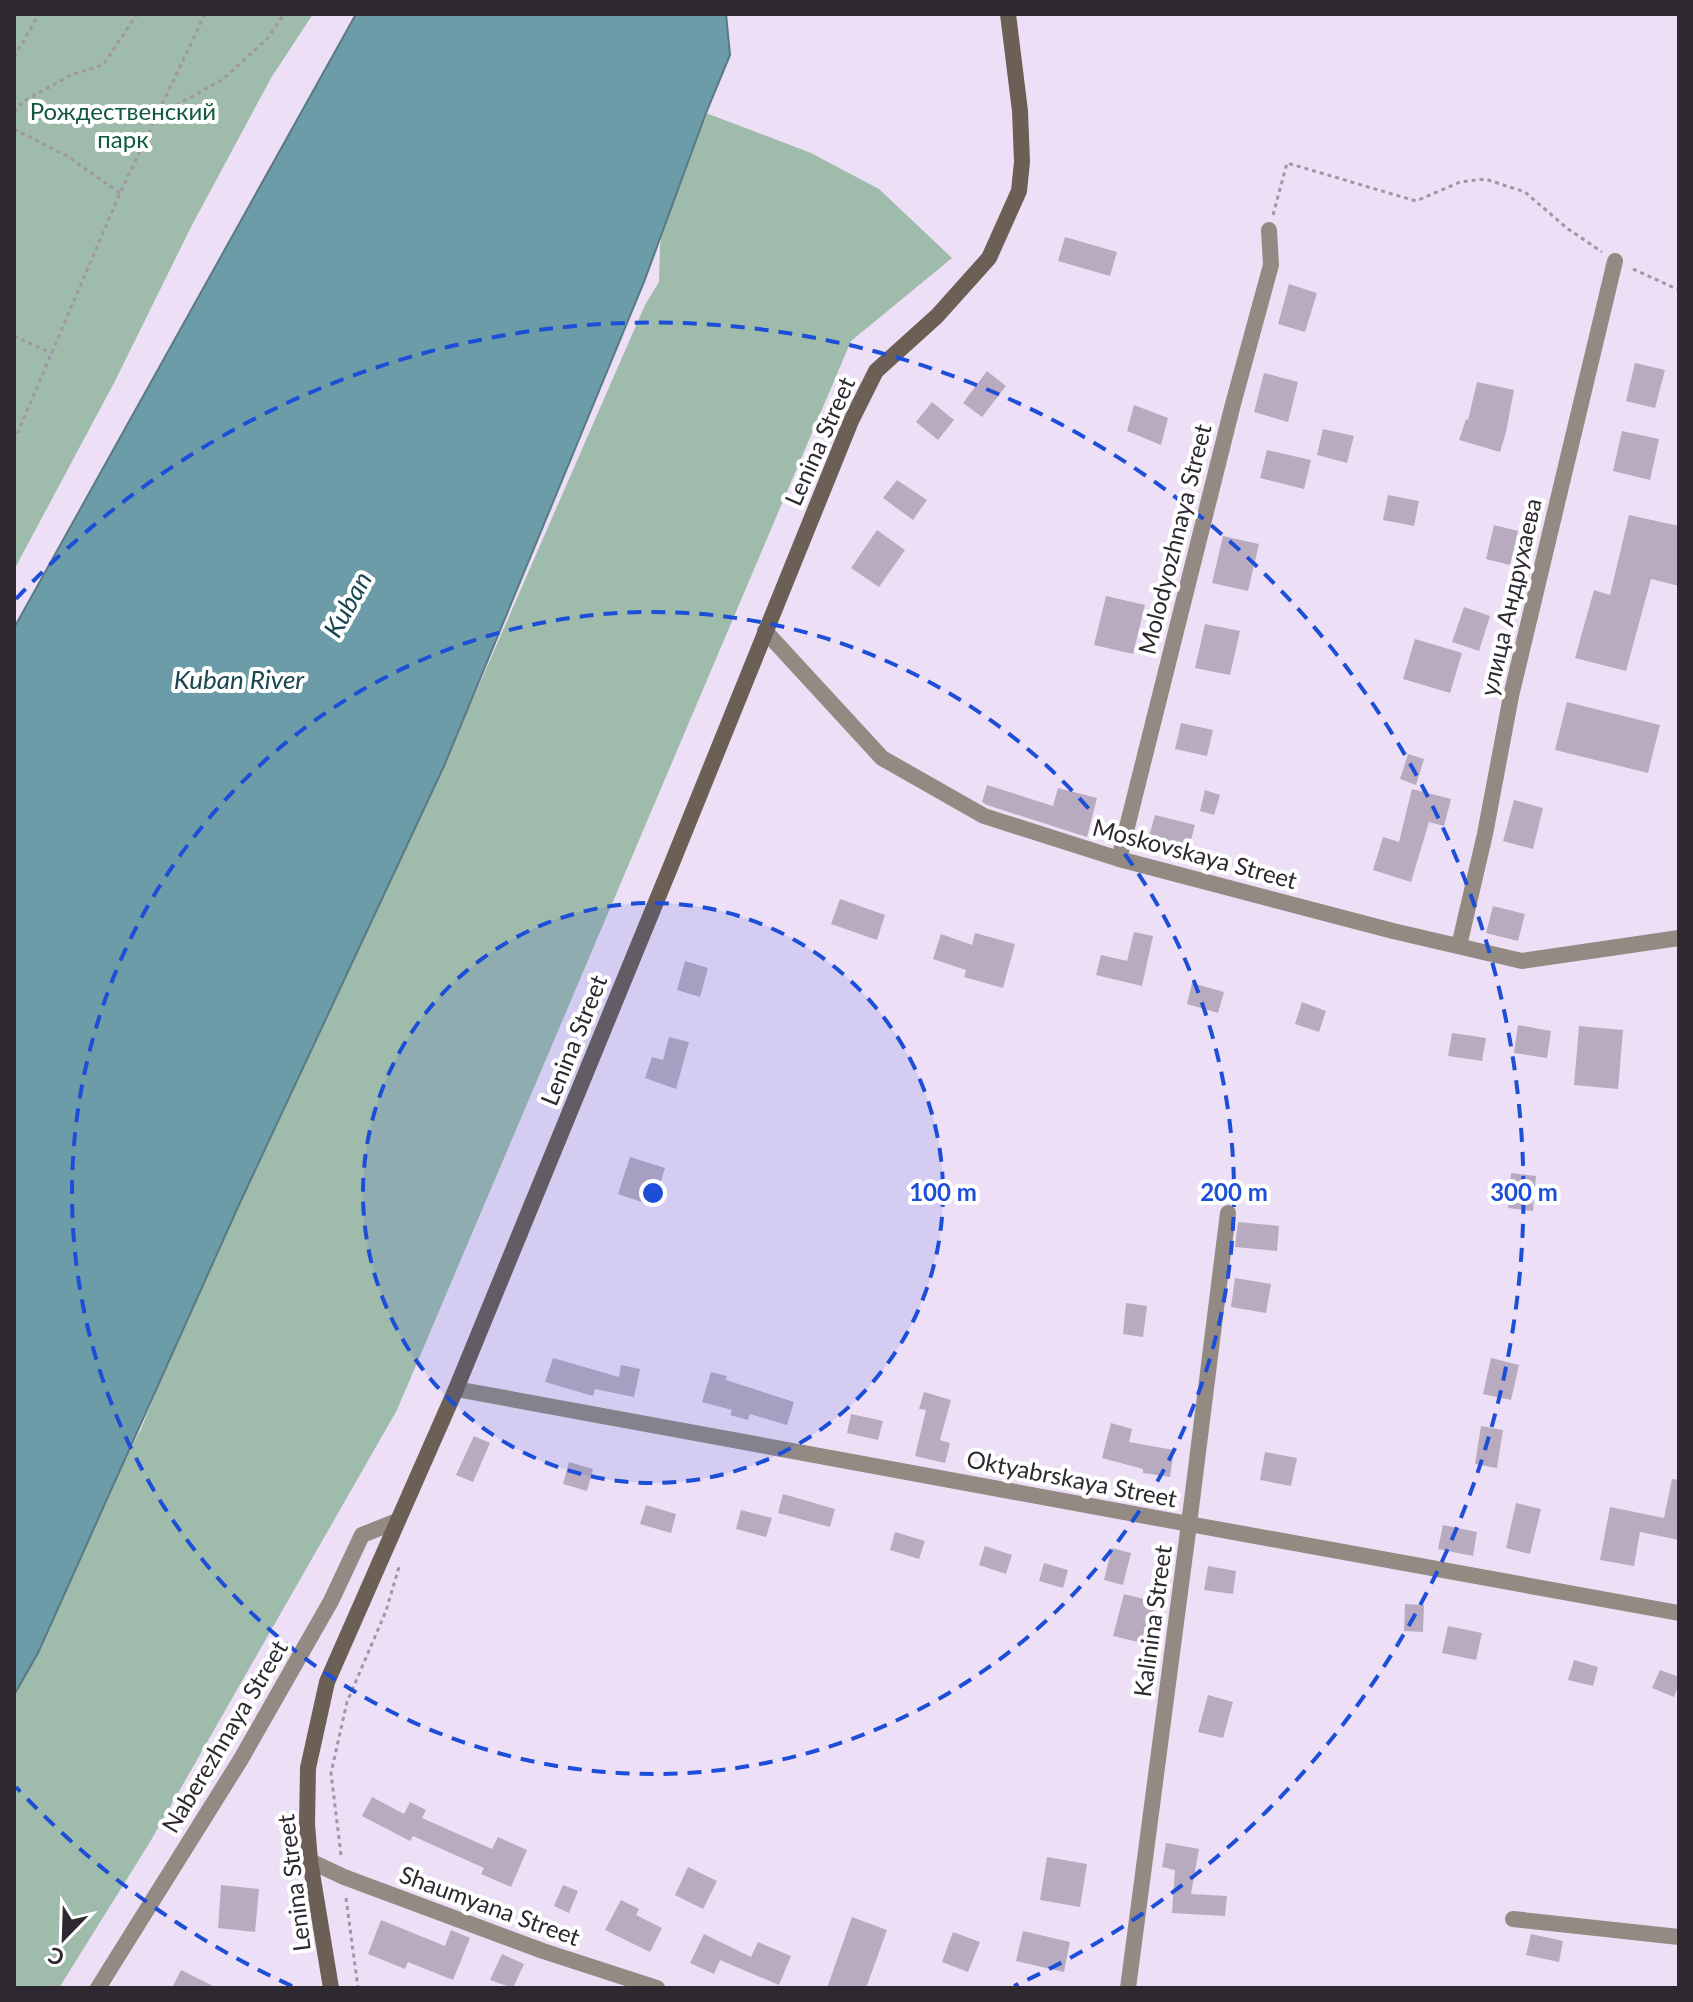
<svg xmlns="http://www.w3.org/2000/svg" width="1693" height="2002" font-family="Lato,sans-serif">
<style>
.green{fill:#9fbbab}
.water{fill:#6c9ca8;stroke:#597a84;stroke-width:2}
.building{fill:#b9abbf}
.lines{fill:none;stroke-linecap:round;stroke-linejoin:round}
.path{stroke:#a096a6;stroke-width:3;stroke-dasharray:4 4;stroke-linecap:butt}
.street{stroke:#938a83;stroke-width:16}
.secondary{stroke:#6c5f56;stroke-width:16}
.ring{fill:none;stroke:#1d4ed8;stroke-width:4;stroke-dasharray:14 10}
.labels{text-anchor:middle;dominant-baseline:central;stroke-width:8;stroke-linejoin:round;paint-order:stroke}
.park-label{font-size:24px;fill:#11593c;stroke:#fff}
.street-label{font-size:24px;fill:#2e2931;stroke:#fff}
.water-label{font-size:26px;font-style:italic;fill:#1a4650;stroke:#fff}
.centre{fill:#1d4ed8;stroke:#fff;stroke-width:4}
.ring-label{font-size:24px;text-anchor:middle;font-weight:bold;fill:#1d4ed8;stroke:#fff;stroke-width:8;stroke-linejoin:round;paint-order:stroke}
</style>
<rect width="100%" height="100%" fill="#eddff5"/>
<path class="green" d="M14 14H313L271 78 191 227 115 381 14 570Z
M706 113 811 153 879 189 952 258 851 341 397 1410 150 1842 59 1988H14V1693L86 1534 141 1429 215 1243 476 692 645 305 659 282 660 245 666 210 661 192Z"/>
<path class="water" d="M356 14H726L730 55 706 113 644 282 444 766 238 1207 38 1653 14 1695V628Z"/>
<path class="building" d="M1065 237 1117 252 1110 276 1058 261Z
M1289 284 1317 293 1305 332 1278 324Z
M1635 363 1665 370 1655 408 1626 401Z
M987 371 1006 386 982 417 963 403Z
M1264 373 1298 382 1288 422 1254 412Z
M1477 382 1514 390 1506 432 1500 452 1459 440 1466 419 1468 420Z
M932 402 954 420 938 440 916 422Z
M1134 405 1168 418 1161 445 1127 431Z
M1323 429 1354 436 1347 463 1317 455Z
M1622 431 1659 439 1650 480 1613 471Z
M1267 450 1311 460 1304 489 1260 478Z
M897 480 927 500 913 520 883 498Z
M1388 495 1419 501 1414 526 1383 520Z
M1629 515 1679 526V586L1651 579 1626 671 1575 658 1594 590 1610 595Z
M1494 525 1518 531 1510 565 1486 559Z
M877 530 905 550 879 587 851 568Z
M1223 536 1259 544 1248 591 1212 583Z
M1106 596 1145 605 1133 654 1094 645Z
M1464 607 1490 616 1479 651 1452 642Z
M1205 624 1240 631 1230 675 1195 668Z
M1415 639 1462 653 1450 693 1403 679Z
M1567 702 1660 725 1648 773 1555 750Z
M1181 723 1213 730 1207 756 1175 749Z
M1408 754 1424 759 1416 785 1400 779Z
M987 785 1053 806 1058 788 1097 798 1087 837 987 805 982 802Z
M1412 789 1451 799 1444 826 1429 822 1411 882 1373 870 1383 837 1399 842Z
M1205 790 1220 795 1214 815 1200 811Z
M1514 800 1543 808 1533 849 1503 841Z
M1155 815 1195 825 1186 858 1146 847Z
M840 899 885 915 877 940 831 924Z
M1493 906 1525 914 1518 941 1486 933Z
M1134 932 1153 936 1142 986 1096 975 1101 955 1127 961Z
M975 933 1015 944 1003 988 964 977 966 970 933 959 941 934 972 945Z
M685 961 708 968 700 997 677 990Z
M1192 983 1224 992 1218 1013 1187 1004Z
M1302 1002 1326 1011 1319 1032 1295 1024Z
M1518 1025 1551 1031 1547 1058 1514 1053Z
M1579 1026 1623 1030 1618 1089 1574 1085Z
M1452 1033 1486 1038 1482 1061 1448 1056Z
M669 1037 689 1042 676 1089 645 1078 652 1057 663 1060Z
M630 1157 665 1168 653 1206 618 1194Z
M1511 1173 1536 1176 1533 1211 1508 1208Z
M1238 1222 1279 1226 1277 1251 1235 1247Z
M1235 1278 1271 1284 1266 1313 1231 1307Z
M1126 1303 1147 1306 1143 1337 1123 1334Z
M553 1358 619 1377 621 1365 640 1369 634 1397 595 1389 593 1396 545 1382Z
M1491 1358 1519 1365 1511 1400 1483 1394Z
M711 1372 727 1376 726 1380 794 1402 787 1425 750 1414 748 1420 730 1415 732 1410 702 1402Z
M924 1392 951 1400 940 1440 950 1443 945 1463 915 1456 926 1410 919 1409Z
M851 1414 883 1421 878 1440 847 1433Z
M1111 1423 1132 1429 1129 1442 1174 1450 1170 1477 1143 1473V1469L1102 1458Z
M1481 1426 1503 1430 1497 1468 1475 1464Z
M474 1436 490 1443 473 1482 456 1475Z
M1265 1452 1297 1458 1291 1486 1260 1480Z
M569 1462 593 1469 587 1491 563 1484Z
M1672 1479 1679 1480V1540L1640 1532 1634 1566 1600 1560 1610 1507 1664 1518Z
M783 1494 835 1509 830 1527 778 1513Z
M1516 1503 1541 1509 1530 1554 1506 1548Z
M646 1505 676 1514 671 1533 640 1524Z
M741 1510 772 1518 766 1537 736 1529Z
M1443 1525 1477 1532 1473 1556 1438 1549Z
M895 1532 925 1541 919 1559 890 1550Z
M985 1546 1012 1555 1006 1574 979 1565Z
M1112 1548 1131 1553 1123 1585 1104 1580Z
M1044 1563 1068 1570 1063 1588 1039 1581Z
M1208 1566 1236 1571 1233 1594 1204 1590Z
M1124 1594 1156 1602 1146 1644 1113 1636Z
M1405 1604 1424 1605 1423 1632 1404 1631Z
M1448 1626 1482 1633 1476 1660 1442 1653Z
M1574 1660 1598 1667 1593 1686 1568 1680Z
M1660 1670 1679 1677V1684L1674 1697 1652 1688Z
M1208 1695 1233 1702 1223 1738 1198 1732Z
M372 1797 404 1814 410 1802 426 1810 422 1818 492 1849 498 1837 527 1850 511 1887 481 1874 484 1868 413 1836 410 1841 362 1816Z
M1166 1843 1199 1849 1191 1894 1227 1896 1225 1916 1172 1913 1175 1870 1162 1867Z
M1047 1857 1087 1864 1080 1907 1040 1900Z
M688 1867 717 1881 703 1909 675 1895Z
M221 1885 259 1889 255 1932 218 1928Z
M563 1885 578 1891 569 1913 554 1906Z
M621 1900 639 1909 636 1915 662 1928 650 1952 605 1930Z
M852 1917 887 1930 866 1988H827Z
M381 1920 445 1946 451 1930 470 1938 453 1980 408 1962 405 1969 368 1954Z
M1023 1931 1070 1942 1064 1972 1016 1961Z
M953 1932 980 1942 968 1972 942 1962Z
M704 1934 751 1957 758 1942 791 1956 779 1985 720 1960 714 1974 690 1963Z
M1531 1934 1563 1941 1559 1962 1526 1955Z
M502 1954 524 1964 513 1988 490 1980Z
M181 1970 217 1988H172Z"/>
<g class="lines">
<path class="path" d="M14 57 39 14
M14 112 24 101 71 75 103 65 137 14
M157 119 162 113 222 80 268 38 284 14
M14 129 67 156 120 193
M1273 215 1287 163 1416 201 1460 182 1485 179 1525 192 1568 229 1602 252
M1633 269 1679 290
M14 336 51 353
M14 441 120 193 205 14
M341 1855 331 1773 347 1702 386 1611 399 1567
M346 1898 358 1988"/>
<path class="street" d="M765 631 882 758 984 816 1119 859 1393 931 1522 961 1679 938
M1119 859 1233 404 1271 265 1269 230
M1459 946 1485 834 1511 696 1615 261
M456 1389 1189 1524 1679 1613
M310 1861 344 1877 543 1951 657 1988
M1513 1919 1679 1937
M98 1988 241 1759 331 1601 362 1535 397 1521
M1128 1988 1189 1524 1228 1213"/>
<path class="secondary" d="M331 1988 310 1861 307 1824 308 1768 327 1682 456 1389 670 868 851 421 876 371 937 316 989 258 1019 191 1022 162 1020 111 1008 14"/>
</g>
<circle cx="653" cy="1193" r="290" fill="#1d4ed8" fill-opacity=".12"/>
<g class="ring">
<circle cx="653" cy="1193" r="290"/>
<circle cx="653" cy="1193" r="581"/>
<path d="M292 1986A871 871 0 0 1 16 1787M16 599A871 871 0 1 1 1014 1986"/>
</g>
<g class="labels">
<g class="park-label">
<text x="123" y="110">Рождественский<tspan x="123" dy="28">парк</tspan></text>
</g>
<g class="street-label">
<text transform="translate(819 441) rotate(-66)">Lenina Street</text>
<text transform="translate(1174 539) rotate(-76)">Molodyozhnaya Street</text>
<text transform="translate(1510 597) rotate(-77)">улица Андрухаева</text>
<text transform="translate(1195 853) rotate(15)">Moskovskaya Street</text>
<text transform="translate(573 1040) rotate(-68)">Lenina Street</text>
<text transform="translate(1072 1478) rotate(11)">Oktyabrskaya Street</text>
<text transform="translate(1152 1621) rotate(-82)">Kalinina Street</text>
<text transform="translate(224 1736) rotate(-59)">Naberezhnaya Street</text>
<text transform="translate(293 1883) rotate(-97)">Lenina Street</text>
<text transform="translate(490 1905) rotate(20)">Shaumyana Street</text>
</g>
<g class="water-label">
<text transform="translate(347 604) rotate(-61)">Kuban</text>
<text x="239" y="679">Kuban River</text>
</g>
</g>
<circle cx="653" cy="1193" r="12" class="centre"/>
<g class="ring-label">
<text x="943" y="1201">100 m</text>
<text x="1234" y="1201">200 m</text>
<text x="1524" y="1201">300 m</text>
</g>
<rect width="1693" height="2002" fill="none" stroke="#2e2931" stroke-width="32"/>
<g transform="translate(64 1938) rotate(203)" stroke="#ffffff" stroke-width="6" paint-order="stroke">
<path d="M0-6L14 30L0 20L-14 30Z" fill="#2e2931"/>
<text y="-12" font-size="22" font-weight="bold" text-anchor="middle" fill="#2e2931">С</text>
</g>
</svg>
